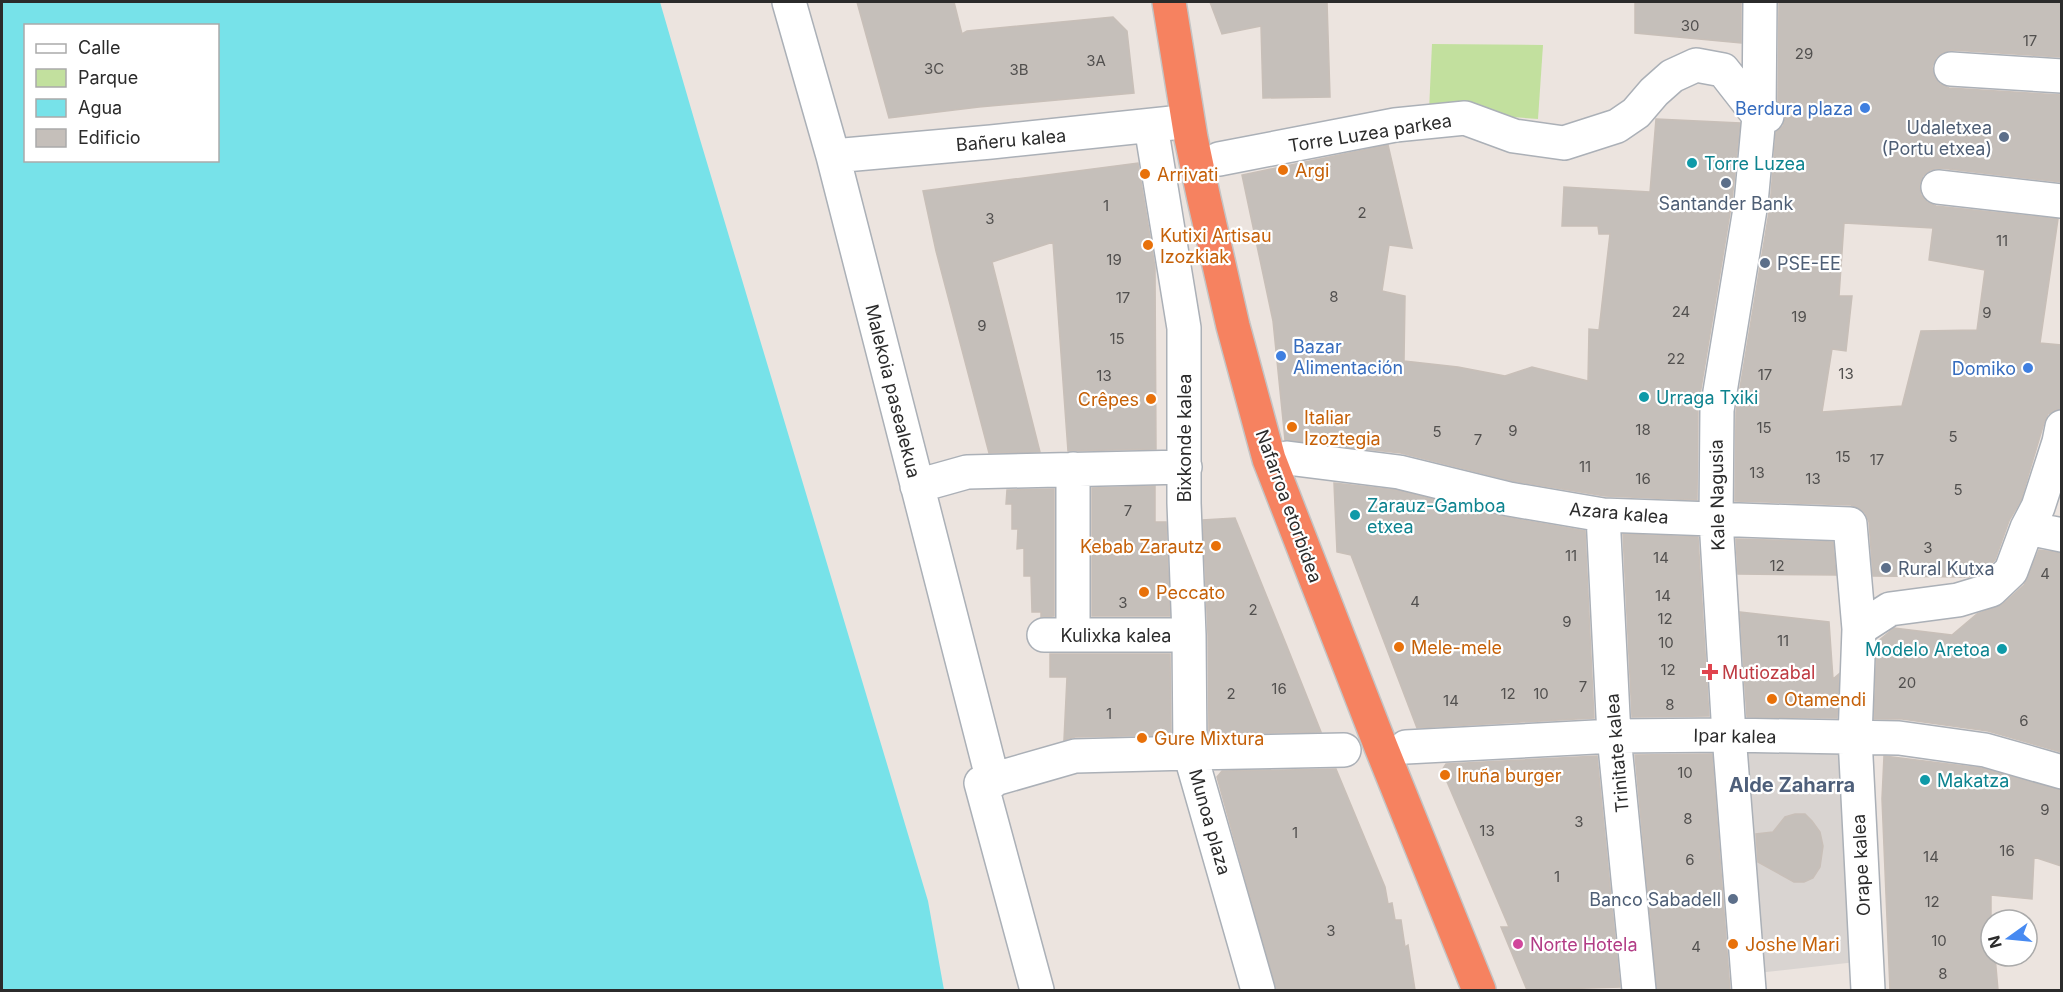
<svg xmlns="http://www.w3.org/2000/svg" width="2063" height="992" font-family="Inter,sans-serif">
<style>
.green{fill:#c2e09e}
.plaza{fill:#d9d4d1}
.water{fill:#77e2e9;fill-rule:evenodd}
.building{fill:#c5bfba;stroke:#c8bfb8;stroke-width:1.5;fill-rule:evenodd}
.lines{fill:none;stroke-linecap:round;stroke-linejoin:round}
.minor-casing{stroke:#abb0b7;stroke-width:36}
.highway-casing{stroke:#c4c4c4;stroke-width:36}
.minor{stroke:#fff;stroke-width:33}
.highway{stroke:#f68260;stroke-width:33}
.shop-dot{fill:#3f7fe0;stroke:#fff;stroke-width:2}
.service-dot{fill:#5c6f8a;stroke:#fff;stroke-width:2}
.culture-dot{fill:#0f9aa8;stroke:#fff;stroke-width:2}
.food-dot{fill:#e8710a;stroke:#fff;stroke-width:2}
.health-dot{fill:#e0444e;stroke:#fff;stroke-width:2}
.hotel-dot{fill:#d1479c;stroke:#fff;stroke-width:2}
.labels{text-anchor:middle;dominant-baseline:central;stroke-width:4.5;stroke-linejoin:round;paint-order:stroke}
.number-label{font-size:15px;fill:#52504f}
.shop-label{font-size:18px;fill:#366cbe;stroke:#fff;text-anchor:end}
.service-label{font-size:18px;fill:#4e5e75;stroke:#fff;text-anchor:end}
.street-label{font-size:18px;fill:#2b2b2b;stroke:#fff}
.culture-label{font-size:18px;fill:#0d838f;stroke:#fff;text-anchor:start}
.food-label{font-size:18px;fill:#c56008;stroke:#fff;text-anchor:start}
.health-label{font-size:18px;fill:#be3a42;stroke:#fff;text-anchor:start}
.hotel-label{font-size:18px;fill:#b23c85;stroke:#fff;text-anchor:start}
.neighbourhood-label{font-size:20px;font-weight:bold;fill:#4e5f7a;stroke:#fff}
</style>
<rect width="100%" height="100%" fill="#ece4df"/>
<path class="green" d="M1432 44 1543 45 1538 119 1429 111Z"/>
<path class="plaza" d="M1729 735 1855 738 1865 961 1748 974Z"/>
<path class="water" d="M2 2H660L699 136 928 901 944 990H2ZM26 26H218V160H26Z"/>
<path class="building" d="M857 2H954L962 34 967 31 1113 17 1127 31 1134 93 979 107 889 118Z
M1210 2H1327L1330 97 1263 98 1261 26 1222 34Z
M1635 2H1741V43L1635 33Z
M1779 2H2061V57L1952 50 1942 53 1936 58 1932 67 1935 78 1940 84 1949 88 2061 95V182L1940 168 1930 170 1923 176 1920 184 1921 195 1927 202 1936 206 2058 219 2040 343 2061 345V409L2055 410 2048 414 2044 423 2021 500 2009 521 1995 560 1981 573 1968 577 1873 576 1869 522 1865 513 1859 508 1851 505 1735 501 1736 412 1770 206 1776 132 1783 126 1786 117 1783 107 1778 101ZM1844 223 1933 228 1929 260 1985 270 1977 330 1921 331 1902 406 1822 412 1832 349 1846 351 1852 296H1839Z
M1656 119 1740 123 1732 201 1698 407 1697 500 1605 496 1513 481 1401 453 1285 440 1273 321 1242 175 1388 145 1412 248 1389 245 1382 291 1405 296 1404 361 1458 367 1505 376 1532 367 1588 381 1589 329 1599 330 1610 234H1599L1598 226H1562L1564 187 1650 192Z
M1138 163 1155 267 1156 449 1068 451 1053 242 992 262 1040 452 989 453 936 251 923 191Z
M1334 483 1396 490 1505 517 1585 531 1594 718 1417 728 1351 555 1337 552Z
M1155 486V522H1166L1170 616H1092V488Z
M1054 489V616L1041 617V612H1032L1031 576H1024V548L1017 549 1018 529H1012V504H1006L1007 490Z
M1235 518 1286 644 1321 732 1209 734 1208 635 1203 520Z
M1623 534 1698 537 1709 716 1632 717Z
M1736 539 1833 542 1836 575 1738 574Z
M2039 550 2061 553V752L1988 731 1902 719H1874L1877 642 1894 628 1952 635 1977 614 2003 604 2024 585Z
M1740 612 1829 622 1833 679 1839 674 1837 718 1747 717Z
M1050 654H1170L1171 735 1075 737 1064 740 1067 677H1050Z
M1712 754 1730 990H1657L1635 755Z
M1597 756 1620 987 1527 990 1501 927H1509L1442 770 1446 764Z
M1884 756 1981 768 2061 790V866L2034 857 2032 899 1991 895V956H1995L1998 990H1890L1882 799Z
M1336 769 1385 887 1388 904 1392 903 1395 920H1401L1405 947 1408 945 1415 990H1276L1217 777 1222 771Z
M1795 814H1805L1812 821 1820 832 1823 846 1820 867 1813 878 1804 882H1794L1758 862 1756 834 1773 832 1785 817Z"/>
<g class="lines">
<g class="minor-casing">
<path id="minor" d="M789 2 833 156 993 781
M1951 69 2062 76
M1151 126 1184 328V503L1189 635 1190 753 1344 750
M833 156 991 142 1172 123
M1219 159 1395 125 1465 118 1514 136 1564 143 1617 126 1636 113 1654 92 1672 76 1696 65 1723 70 1759 116H1767
M1938 187 2062 201
M1287 458 1399 472 1509 499 1603 515 1850 524 1859 629
M1073 469V635
M917 486 967 472 1185 467
M1603 515 1614 736 1639 990
M2027 528 2062 535
M1044 635H1189
M1406 747 1614 736 1729 735 1899 738 1985 750 2062 772
M1037 990 981 783 1075 756 1190 753 1258 990
M1749 990 1729 735 1716 520 1717 410 1751 203 1759 116 1760 2
M1868 990 1855 738 1859 629 1890 609 1958 600 1991 590 2011 571 2027 528 2038 507 2059 442 2062 427"/>
</g>
<g class="highway-casing">
<path id="highway" d="M1169 2 1191 138 1204 199 1233 326 1269 459 1381 747 1479 990"/>
</g>
<use href="#minor" class="minor"/>
<use href="#highway" class="highway"/>
</g>
<g class="shop-dot">
<circle cx="1865" cy="108" r="6"/>
<circle cx="1281" cy="356" r="6"/>
<circle cx="2028" cy="368" r="6"/>
</g>
<g class="service-dot">
<circle cx="2004" cy="137" r="6"/>
<circle cx="1726" cy="183" r="6"/>
<circle cx="1765" cy="263" r="6"/>
<circle cx="1886" cy="568" r="6"/>
<circle cx="1733" cy="899" r="6"/>
</g>
<g class="culture-dot">
<circle cx="1692" cy="163" r="6"/>
<circle cx="1644" cy="397" r="6"/>
<circle cx="1355" cy="515" r="6"/>
<circle cx="2002" cy="649" r="6"/>
<circle cx="1925" cy="780" r="6"/>
</g>
<g class="food-dot">
<circle cx="1283" cy="170" r="6"/>
<circle cx="1145" cy="174" r="6"/>
<circle cx="1148" cy="245" r="6"/>
<circle cx="1151" cy="399" r="6"/>
<circle cx="1292" cy="427" r="6"/>
<circle cx="1216" cy="546" r="6"/>
<circle cx="1144" cy="592" r="6"/>
<circle cx="1399" cy="647" r="6"/>
<circle cx="1772" cy="699" r="6"/>
<circle cx="1142" cy="738" r="6"/>
<circle cx="1445" cy="775" r="6"/>
<circle cx="1733" cy="944" r="6"/>
</g>
<path class="health-dot" d="M1707 663h6v6h6v6h-6v6h-6v-6h-6v-6h6z"/>
<circle class="hotel-dot" cx="1518" cy="944" r="6"/>
<g class="labels">
<g class="number-label">
<text x="1690" y="25">30</text>
<text x="2030" y="40">17</text>
<text x="1804" y="53">29</text>
<text x="1096" y="60">3A</text>
<text x="934" y="68">3C</text>
<text x="1019" y="69">3B</text>
<text x="1106" y="205">1</text>
<text x="1362" y="212">2</text>
<text x="990" y="218">3</text>
<text x="2002" y="240">11</text>
<text x="1114" y="259">19</text>
<text x="1334" y="296">8</text>
<text x="1123" y="297">17</text>
<text x="1681" y="311">24</text>
<text x="1987" y="312">9</text>
<text x="1799" y="316">19</text>
<text x="982" y="325">9</text>
<text x="1117" y="338">15</text>
<text x="1676" y="358">22</text>
<text x="1846" y="373">13</text>
<text x="1765" y="374">17</text>
<text x="1104" y="375">13</text>
<text x="1764" y="427">15</text>
<text x="1643" y="429">18</text>
<text x="1513" y="430">9</text>
<text x="1437" y="431">5</text>
<text x="1953" y="436">5</text>
<text x="1478" y="439">7</text>
<text x="1843" y="456">15</text>
<text x="1877" y="459">17</text>
<text x="1585" y="466">11</text>
<text x="1757" y="472">13</text>
<text x="1643" y="478">16</text>
<text x="1813" y="478">13</text>
<text x="1958" y="489">5</text>
<text x="1128" y="510">7</text>
<text x="1928" y="547">3</text>
<text x="1571" y="555">11</text>
<text x="1661" y="557">14</text>
<text x="1777" y="565">12</text>
<text x="2045" y="573">4</text>
<text x="1663" y="595">14</text>
<text x="1415" y="601">4</text>
<text x="1123" y="602">3</text>
<text x="1253" y="609">2</text>
<text x="1665" y="618">12</text>
<text x="1567" y="621">9</text>
<text x="1783" y="640">11</text>
<text x="1666" y="642">10</text>
<text x="1668" y="669">12</text>
<text x="1907" y="682">20</text>
<text x="1583" y="686">7</text>
<text x="1279" y="688">16</text>
<text x="1231" y="693">2</text>
<text x="1508" y="693">12</text>
<text x="1541" y="693">10</text>
<text x="1451" y="700">14</text>
<text x="1670" y="704">8</text>
<text x="1109" y="713">1</text>
<text x="2024" y="720">6</text>
<text x="1685" y="772">10</text>
<text x="2045" y="809">9</text>
<text x="1688" y="818">8</text>
<text x="1579" y="821">3</text>
<text x="1487" y="830">13</text>
<text x="1295" y="832">1</text>
<text x="2007" y="850">16</text>
<text x="1931" y="856">14</text>
<text x="1690" y="859">6</text>
<text x="1557" y="876">1</text>
<text x="1932" y="901">12</text>
<text x="1331" y="930">3</text>
<text x="1939" y="940">10</text>
<text x="1696" y="946">4</text>
<text x="1943" y="973">8</text>
</g>
<g class="shop-label">
<text x="1853" y="108">Berdura plaza</text>
<text x="1293" y="346" text-anchor="start">Bazar<tspan x="1293" dy="21">Alimentación</tspan></text>
<text x="2016" y="368">Domiko</text>
</g>
<g class="service-label">
<text x="1992" y="127">Udaletxea<tspan x="1992" dy="21">(Portu etxea)</tspan></text>
<text x="1726" y="203" text-anchor="middle">Santander Bank</text>
<text x="1777" y="263" text-anchor="start">PSE-EE</text>
<text x="1898" y="568" text-anchor="start">Rural Kutxa</text>
<text x="1721" y="899">Banco Sabadell</text>
</g>
<g class="street-label">
<text transform="translate(1370 133) rotate(-9)">Torre Luzea parkea</text>
<text transform="translate(1011 140) rotate(-5)">Bañeru kalea</text>
<text transform="translate(893 391) rotate(76)">Malekoia pasealekua</text>
<text transform="translate(1184 438) rotate(-90)">Bixkonde kalea</text>
<text transform="translate(1717 495) rotate(-91)">Kale Nagusia</text>
<text transform="translate(1289 506) rotate(70)">Nafarroa etorbidea</text>
<text transform="translate(1619 513) rotate(5)">Azara kalea</text>
<text x="1116" y="635">Kulixka kalea</text>
<text transform="translate(1735 736) rotate(1)">Ipar kalea</text>
<text transform="translate(1617 753) rotate(-95)">Trinitate kalea</text>
<text transform="translate(1210 822) rotate(74)">Munoa plaza</text>
<text transform="translate(1861 865) rotate(-93)">Orape kalea</text>
</g>
<g class="culture-label">
<text x="1704" y="163">Torre Luzea</text>
<text x="1656" y="397">Urraga Txiki</text>
<text x="1367" y="505">Zarauz-Gamboa<tspan x="1367" dy="21">etxea</tspan></text>
<text x="1990" y="649" text-anchor="end">Modelo Aretoa</text>
<text x="1937" y="780">Makatza</text>
</g>
<g class="food-label">
<text x="1295" y="170">Argi</text>
<text x="1157" y="174">Arrivati</text>
<text x="1160" y="235">Kutixi Artisau<tspan x="1160" dy="21">Izozkiak</tspan></text>
<text x="1139" y="399" text-anchor="end">Crêpes</text>
<text x="1304" y="417">Italiar<tspan x="1304" dy="21">Izoztegia</tspan></text>
<text x="1204" y="546" text-anchor="end">Kebab Zarautz</text>
<text x="1156" y="592">Peccato</text>
<text x="1411" y="647">Mele-mele</text>
<text x="1784" y="699">Otamendi</text>
<text x="1154" y="738">Gure Mixtura</text>
<text x="1457" y="775">Iruña burger</text>
<text x="1745" y="944">Joshe Mari</text>
</g>
<g class="health-label">
<text x="1722" y="672">Mutiozabal</text>
</g>
<g class="hotel-label">
<text x="1530" y="944">Norte Hotela</text>
</g>
<g class="neighbourhood-label">
<text x="1792" y="785">Alde Zaharra</text>
</g>
</g>
<rect width="2063" height="992" fill="none" stroke="#2b2b2b" stroke-width="6"/>
<rect x="24" y="24" width="195" height="138" fill="#ffffff" stroke="#aaaaaa" stroke-width="1.5"/>
<rect x="36" y="44" width="30" height="9" fill="#ffffff" stroke="#aaaaaa" stroke-width="1.5"/>
<text x="78" y="54" font-size="18" fill="#2b2b2b">Calle</text>
<rect x="36" y="69" width="30" height="18" fill="#c2e09e" stroke="#aaaaaa" stroke-width="1.5"/>
<text x="78" y="84" font-size="18" fill="#2b2b2b">Parque</text>
<rect x="36" y="99" width="30" height="18" fill="#77e2e9" stroke="#aaaaaa" stroke-width="1.5"/>
<text x="78" y="114" font-size="18" fill="#2b2b2b">Agua</text>
<rect x="36" y="129" width="30" height="18" fill="#c5bfba" stroke="#aaaaaa" stroke-width="1.5"/>
<text x="78" y="144" font-size="18" fill="#2b2b2b">Edificio</text>
<g transform="translate(2009 938) rotate(255)"><circle r="28" fill="#ffffff" stroke="#aaaaaa" stroke-width="1.5"/>
<path d="M0-4.5L10 22L0 15L-10 22Z" fill="#478af1"/>
<text y="-9" font-size="16" font-weight="bold" text-anchor="middle" fill="#2b2b2b">N</text>
</g>
</svg>
